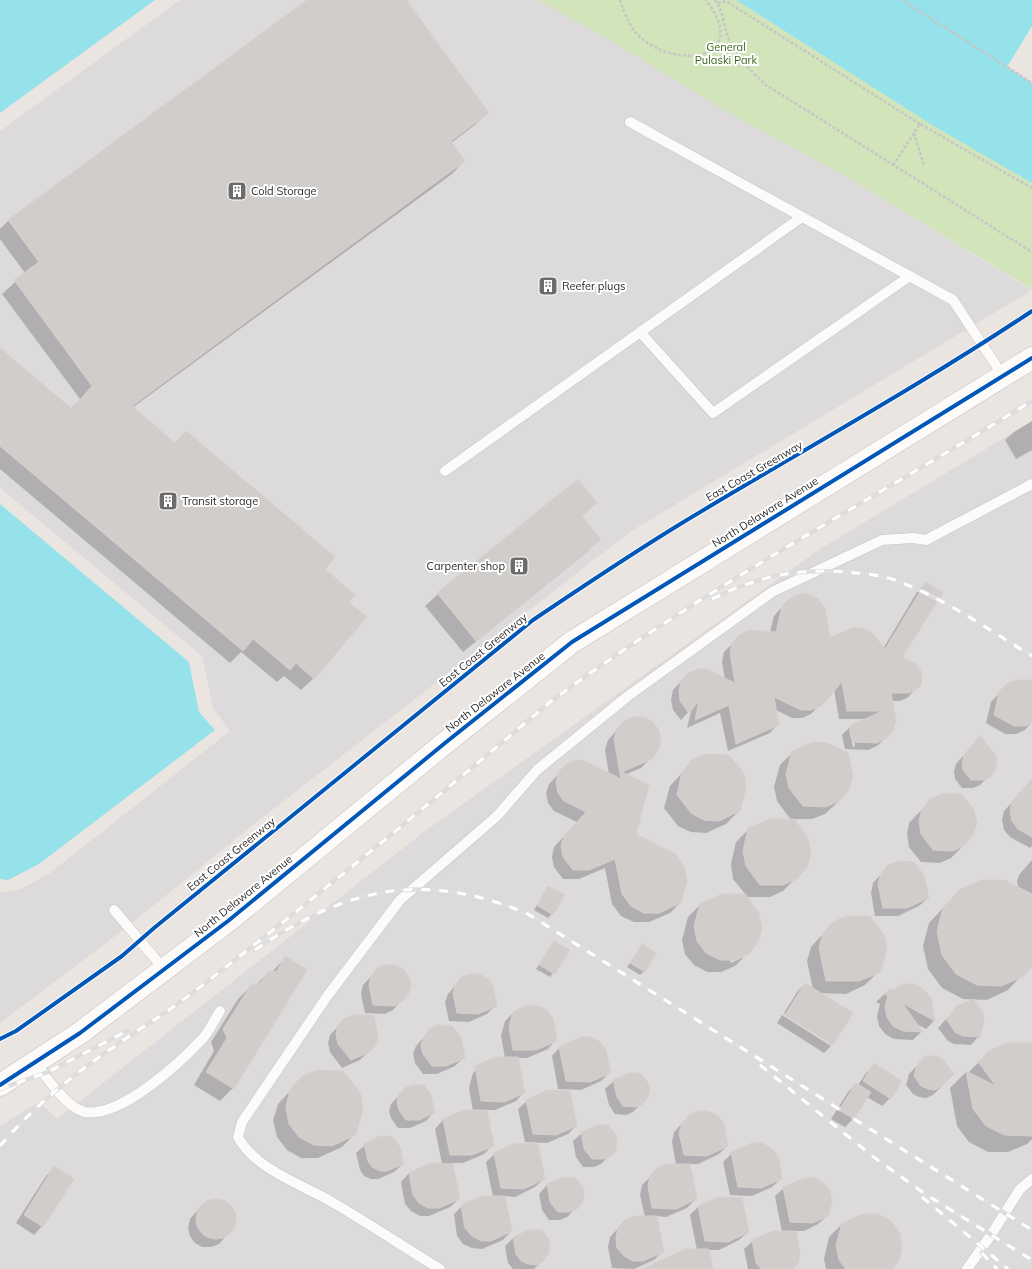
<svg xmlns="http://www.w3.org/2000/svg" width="1032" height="1269" font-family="Mulish,sans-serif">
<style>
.industrial{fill:#dddadc}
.green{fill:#d2e4ba}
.water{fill:#95e2ea}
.pier{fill:#eae5e0}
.shadow{fill:#0003;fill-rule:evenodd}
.building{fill:#d0cdca;stroke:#d4d0cd}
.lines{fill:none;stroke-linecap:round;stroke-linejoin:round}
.lane-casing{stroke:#c3c2c2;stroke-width:11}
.secondary-casing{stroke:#c3c2c2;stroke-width:23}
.path{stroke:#c6c6c6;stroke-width:2.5;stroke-dasharray:3 2;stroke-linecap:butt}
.lane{stroke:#fcfbfa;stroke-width:10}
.secondary{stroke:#fcfbfa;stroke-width:22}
.rail-casing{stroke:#deddde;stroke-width:4.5}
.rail{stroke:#fff;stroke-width:3;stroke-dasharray:9;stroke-linecap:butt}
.cycleway-casing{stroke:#fff;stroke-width:6}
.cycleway{stroke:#0057b8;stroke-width:4}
.labels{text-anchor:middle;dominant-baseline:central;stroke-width:4;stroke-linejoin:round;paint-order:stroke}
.park-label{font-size:11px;fill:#37681b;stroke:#fff}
.poi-label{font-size:11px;fill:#2b2b2b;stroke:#fff;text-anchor:start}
.street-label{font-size:11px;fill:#2b2b2b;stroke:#fff}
</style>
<rect width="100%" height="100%" fill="#eae5e0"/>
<path class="industrial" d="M180 0H538L605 37 727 112 840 173 1032 290 630 532 249 828 127 927 0 1023V893L21 889 50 873 230 731 213 708 202 656 0 488V131Z
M1032 421V1269H0V1126L39 1102 57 1119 425 831 820 549Z"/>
<path class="green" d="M538 0H736L932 125 1032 183V289L840 173 727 112 605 37Z"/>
<path class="water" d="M0 0H155L0 113Z
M736 0H1032V183L932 125Z
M0 504 189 662 199 712 215 730 39 864 8 880 0 879Z"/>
<path class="pier" d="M1032 26V83L1007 67Z"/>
<path class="shadow" d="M309 0H404L487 113 475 125 451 143 464 161 452 174 132 408 174 444 186 432 347 602 314 678 301 690 284 676 277 682 241 652 230 663 0 469V349L71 409 80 399 2 294 25 273 0 239V229L8 221Z
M1032 421V450L1016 459 1005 440 1014 432Z
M596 503 581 517 599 539 587 552 463 652 425 606 438 594Z
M926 583 901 657 915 690 907 698 900 701H891L886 738 877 746 868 750 845 749 842 735 850 727 867 719H839L834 690 811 714 802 718H792L776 710 778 724 770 733 728 751 720 713 687 728 692 708 681 720 673 710 671 700 673 690 688 674 725 679 722 662 724 652 740 636 770 632 774 616 789 599 829 639 883 649 917 592ZM849 729H851L855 746 853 747Z
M1032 684V722L1025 730 1016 734H1005L986 723 991 702 1007 685Z
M624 722 651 758 641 768 627 774 635 834 680 903 670 913 649 922H634L621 916 612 904 605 868 579 879H563L554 867 552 857 554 847 577 822 554 811 548 803 546 793 549 784 566 766 609 774 605 750 608 740Z
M980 736 989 776 980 785 973 788H962L955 779 954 772 956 764Z
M793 752 839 801 825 814 812 819H792L807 839 796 878 783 891 770 897H745L746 954 730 961 731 963 744 957 735 966 721 972H707L694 965 685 954 682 940 688 917 701 904 722 895 747 896 733 879 731 864 736 842 749 829 791 820 777 801 774 787 780 765Z
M693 761 739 811 726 824 706 833 691 832 678 826 664 808 670 786Z
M1032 790V846L1030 848 1010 837 1004 830 1002 820 1004 811 1020 794Z
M931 800 964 845 951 858 940 863 921 862 909 847 907 834 909 823Z
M1032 860V964L1008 990 987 1000 963 999 942 988 928 969 923 946 929 923 959 891 1019 889 1017 881 1019 875Z
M889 866 928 898 919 906 898 916H875L871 893 873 883Z
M549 887 552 914 548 918 534 910Z
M833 923 878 972 865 985 846 994 819 993 852 1014 832 1045V1043L784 1013 797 992 805 984 813 989 807 961 811 947Z
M555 942 569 951 550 977 536 969Z
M643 945 644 971 640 975 627 967Z
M286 957 233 1088 220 1101 194 1085 214 1051 211 1042 238 999 251 986 256 985 268 973H271Z
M378 969 401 1001 393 1010 385 1014 365 1013 361 994 363 985Z
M462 978 496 1005 487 1014 469 1022 449 1021 445 1002 448 994Z
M890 989 892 991 930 998 934 1021 926 1029 915 1023 921 1032 913 1040 894 1039 885 1034 879 1026 877 1016 880 1004 876 1002Z
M957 1007 979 1036 971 1045 954 1044 948 1041 938 1028Z
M513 1013 556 1040 548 1049 527 1058H517L524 1092 516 1101 495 1110H485L493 1145 484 1154 463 1163H452L459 1199 450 1207 429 1216H420L411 1211 405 1204 401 1182 409 1173 442 1164 435 1129 443 1120 464 1111H473L469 1088 473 1073 481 1064 505 1058 501 1036 505 1021Z
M782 1015 831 1046 824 1053 777 1023Z
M345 1019 369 1051 360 1060 342 1068 330 1052 328 1043 330 1035Z
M430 1030 464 1057 455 1066 437 1074H423L415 1063 413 1054 416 1046Z
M1032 1046V1139L1027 1144 1008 1152H988L969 1142 957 1126 950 1088 966 1072 968 1073 989 1052Z
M560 1047 610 1072 601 1081 581 1090 558 1089 552 1056Z
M925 1057 942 1086 933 1095 926 1098 919 1097 913 1094 906 1085 909 1074Z
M875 1065 890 1098 882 1106 867 1097 853 1119 845 1127 831 1119 848 1092 856 1084 858 1085 866 1073Z
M302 1078 355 1134 342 1147 318 1158H301L287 1150 277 1137 273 1120 278 1104Z
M614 1081 642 1103 633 1112 626 1115 615 1114 609 1105 605 1089Z
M405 1089 434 1112 426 1121 410 1128H398L391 1118 389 1111 391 1104Z
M527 1101 576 1126 568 1134 547 1143 525 1142 518 1109Z
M689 1116 727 1146 719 1154 698 1164H688L696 1199 687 1208 666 1217 656 1216 663 1251 654 1260 634 1269 612 1268 608 1247 610 1237 625 1221 645 1217 640 1195 642 1185 658 1169 676 1165 672 1142 674 1132Z
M582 1133 610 1155 601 1164 594 1167H583L576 1157 573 1141Z
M365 1145 403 1164 394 1172 378 1179H371L364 1176 360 1170 356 1153Z
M732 1153 781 1179 772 1187 752 1196 730 1195 723 1162Z
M495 1154 544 1179 535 1187 515 1197 504 1196 511 1231 503 1240 482 1249 472 1248 463 1244 457 1236 454 1214 462 1206 493 1197 486 1162Z
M54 1168 42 1226 34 1235 16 1223 46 1176Z
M547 1185 576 1208 567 1217 560 1220H549L542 1210 539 1194Z
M784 1188 827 1216 818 1224 804 1231H795L799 1254 792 1269H748L744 1249 753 1241 782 1232 775 1196Z
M212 1200H221L229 1205 234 1211 235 1220 233 1228 219 1244 211 1247H202L195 1243 190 1236 188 1228 190 1219 196 1212 204 1204Z
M698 1207 748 1232 739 1240 719 1250H708L712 1269H657L697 1250 690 1215Z
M842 1224 891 1269H826L824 1259 829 1237Z
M513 1238 542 1261 534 1269H513L508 1263 505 1246Z"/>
<path class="building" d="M307 0H406L489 113 451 141 465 161 132 406 175 443 186 431 335 557 325 569 355 595 349 602 367 617 314 679 296 663 290 670 253 639 243 651 0 446V348L72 409 92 386 14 280 39 262 8 220Z
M578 479 597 503 582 516 601 540 476 641 437 593Z
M926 582 943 593 902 657 917 665 921 671 922 678 921 685 916 690 909 693H891L896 720 893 730 887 738 877 743 853 742 850 726 882 711H847L842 682 821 706 811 710H801L774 697 779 725 736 744 729 705 695 720 699 701 689 713 680 701 679 691 681 681 688 673 698 669H707L735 683 730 653 732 643 739 635 749 630 776 632 782 606 789 599 799 594H809L818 599 825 608 830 638 852 628H863L872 633 885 649Z
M1016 680H1032V723L1025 726H1014L994 715 999 692 1006 684Z
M633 717H644L653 722 659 730 661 741 658 750 652 759 622 772 649 785 636 834 675 854 684 866 687 881 681 903 659 913H644L631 906 622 894 615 859 589 870H573L563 857 561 846 564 836 586 812 564 801 558 793 556 783 558 773 565 765 575 760 585 761 621 779 614 739 617 729 624 721Z
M980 735 996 756 997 763 995 771 990 777 983 780H971L963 770 962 763 964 755Z
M813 742 828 743 848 753 853 775 849 790 839 801 826 807 803 806 789 788 786 774 792 751Z
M706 754 729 755 744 773 746 788 740 811 719 821 704 820 691 813 677 795 682 772 692 760Z
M1032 779V837L1018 829 1012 821 1010 811 1012 801Z
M942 794H962L974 810 977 823 973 835 965 845 953 851 933 850 921 834 919 821 922 809 930 799Z
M770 819H794L808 838 811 853 807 867 797 879 783 885H760L746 866 743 851 748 828Z
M898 861 914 862 924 875 929 898 907 908H883L878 884 881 874 888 865Z
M981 880H1005L1032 894V966L1024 976 1001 986 977 985 956 974 942 955 937 931 943 908 959 890Z
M548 886 565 895 553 915 537 905Z
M722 894H745L759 913 762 928 758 942 749 954 735 960H720L706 953 697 941 694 926 700 904Z
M846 916H870L884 935 887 949 881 969 879 973 859 981H826L819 948 823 933 833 922Z
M554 941 570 950 555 974 539 965Z
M642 944 656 953 645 972 630 963Z
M285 956 307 970 234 1089 206 1072 227 1038 223 1029 251 985 261 983 267 972 277 971Z
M385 965H395L403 969 409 977 411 986 408 995 402 1002 394 1006 373 1005 369 985 371 976 377 968Z
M470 974H479L487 978 493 986 497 1006 478 1014 457 1013 453 993 456 984 461 977Z
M805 983 853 1013 833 1045 785 1015Z
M904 984H915L924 990 931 998 935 1021 902 1003 923 1032 903 1031 893 1026 887 1017 885 1007 888 996 884 994 889 991 890 987 892 990Z
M973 999 983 1013 984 1020 980 1037 963 1036 956 1033 946 1019 957 1006Z
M527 1005 538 1006 547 1010 553 1019 557 1041 536 1050H513L509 1027 513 1012Z
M353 1015H374L378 1036 376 1045 370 1052 351 1060 338 1044 336 1034 338 1025 345 1018Z
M438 1025 452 1026 461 1037 465 1058 446 1066H432L423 1054 421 1045 424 1036 430 1029Z
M581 1037H591L600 1042 606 1050 611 1073 590 1082 566 1081 559 1047Z
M1008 1043H1032V1136L1005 1135 986 1126 973 1109 966 1071 996 1086 979 1063 988 1051Z
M925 1056H937L943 1060 954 1074 942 1086 935 1090 928 1089 921 1086 914 1076 917 1065Z
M495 1057H518L525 1093 504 1102 481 1101 475 1066Z
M874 1063 902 1081 891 1099 863 1081Z
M317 1070 343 1071 360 1092 363 1109 356 1135 332 1146 314 1145 299 1137 289 1124 286 1107 290 1090 301 1077Z
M629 1073H637L643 1076 648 1083 650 1090 648 1097 643 1104 636 1107 623 1106 617 1097 613 1080Z
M856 1083 871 1092 854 1119 839 1110Z
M412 1085H424L431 1095 435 1113 419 1120H406L399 1110 397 1102 399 1094 405 1088Z
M547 1090 570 1091 577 1126 556 1135 533 1134 526 1100Z
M464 1110H487L494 1146 472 1155H450L443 1119Z
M698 1111H708L718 1116 724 1124 728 1146 707 1156 684 1155 679 1133 682 1123 689 1115Z
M597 1125H609L616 1135 617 1143 616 1150 611 1156 604 1159H592L584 1149 581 1132Z
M380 1136 393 1137 400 1147 404 1164 387 1171H380L372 1167 368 1161 364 1144Z
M515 1143 538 1144 545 1179 524 1189 501 1188 494 1153Z
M752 1143H762L771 1148 778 1156 782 1179 761 1188 738 1187 731 1152Z
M430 1163 453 1164 460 1199 439 1208H428L419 1203 413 1195 409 1173Z
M667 1164H690L697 1199 676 1209 652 1208 648 1186 650 1176 657 1168Z
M54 1166 74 1179 43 1227 24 1215Z
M563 1177 575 1178 583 1187 584 1195 582 1203 577 1209 570 1212H558L550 1202 547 1184Z
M804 1178H815L824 1183 830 1191 832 1201 828 1216 813 1223 790 1222 783 1187Z
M482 1196H505L512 1231 491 1241H481L472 1236 465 1228 461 1205Z
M719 1197 742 1198 749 1232 728 1242 705 1241 698 1206Z
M196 1219a20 20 0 1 1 40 0a20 20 0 1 1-40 0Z
M863 1214H878L891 1221 900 1233 902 1247 899 1261 892 1269H846L839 1260 836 1245 842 1223Z
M634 1216H657L664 1252 643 1261H633L624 1256 617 1248 616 1238 618 1228 625 1220Z
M529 1230H542L549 1240 550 1248 548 1255 543 1261 536 1265 528 1264 521 1261 516 1254 513 1237Z
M773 1231H796L800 1254 798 1264 793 1269H761L756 1263 752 1240Z
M686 1249H709L713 1269H642Z"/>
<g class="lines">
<g class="lane-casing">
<path id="lane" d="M630 122 953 300 1003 376
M640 332 713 413 910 276
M445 471 802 217
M114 910 164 969
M36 1063C46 1077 67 1108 85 1112 121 1118 181 1062 204 1037 210 1029 215 1019 220 1011
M440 1269C404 1247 368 1223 332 1202 301 1184 255 1169 238 1137L242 1122 328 995 400 900 497 816 537 770 628 696 772 592 882 540 913 538 926 540 1032 484
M967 1269 991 1235 1020 1189 1032 1179"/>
</g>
<g class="secondary-casing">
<path id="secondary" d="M0 1085 80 1033 228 921 445 743 572 642 1032 358"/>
</g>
<path class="path" d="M620 0C624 12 629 26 638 35 673 70 753 62 706 0
M715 0C722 7 725 30 729 40 737 58 752 72 766 85L1032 252
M902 0 1032 83
M718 3 726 1 920 124
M914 133 924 166
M893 165 920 124 1032 188"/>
<use href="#lane" class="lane"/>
<use href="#secondary" class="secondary"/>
<g class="rail-casing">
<path id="rail" d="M712 599C760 575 802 567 856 573 870 574 886 576 900 582 947 600 989 630 1032 656
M255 950C347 887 423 870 528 914L839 1109
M760 1065 871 1155 925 1194 1032 1260
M0 1089 48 1072 127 1031
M854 1119 1032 1230
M0 1146C34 1106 75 1073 118 1044 142 1027 168 1012 191 994 313 900 432 802 550 702 702 590 871 500 1032 401
M922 1197 1008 1269
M982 1253 997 1269"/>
</g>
<use href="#rail" class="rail"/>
<g class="cycleway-casing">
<path id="cycleway" d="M0 1039 16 1031 122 956 154 928 533 620C582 587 631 554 682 523 799 452 918 387 1032 311
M0 1085 80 1033 228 921 445 743 572 642 1032 358"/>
</g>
<use href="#cycleway" class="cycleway"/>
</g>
<defs>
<g id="building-square" transform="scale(1)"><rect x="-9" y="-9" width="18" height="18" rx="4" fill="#6e6c6a" stroke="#fff"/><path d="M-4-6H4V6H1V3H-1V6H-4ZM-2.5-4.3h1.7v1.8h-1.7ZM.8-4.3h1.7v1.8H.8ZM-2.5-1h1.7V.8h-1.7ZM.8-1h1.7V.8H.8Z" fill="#fff"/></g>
</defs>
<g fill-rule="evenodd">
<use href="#building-square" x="237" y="191"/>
<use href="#building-square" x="548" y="286"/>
<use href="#building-square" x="168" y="501"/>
<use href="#building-square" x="519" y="566"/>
</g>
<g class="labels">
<g class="park-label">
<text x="726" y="47">General<tspan x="726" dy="13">Pulaski Park</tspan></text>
</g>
<g class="poi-label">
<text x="251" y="191">Cold Storage</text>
<text x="562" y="286">Reefer plugs</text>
<text x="182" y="501">Transit storage</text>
<text x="505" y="566" text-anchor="end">Carpenter shop</text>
</g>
<g class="street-label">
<text transform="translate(754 471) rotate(-30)">East Coast Greenway</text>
<text transform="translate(765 512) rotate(-32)">North Delaware Avenue</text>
<text transform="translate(483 650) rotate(-39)">East Coast Greenway</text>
<text transform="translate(495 692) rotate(-38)">North Delaware Avenue</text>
<text transform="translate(231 854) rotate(-39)">East Coast Greenway</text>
<text transform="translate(243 896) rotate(-39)">North Delaware Avenue</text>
</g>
</g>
</svg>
